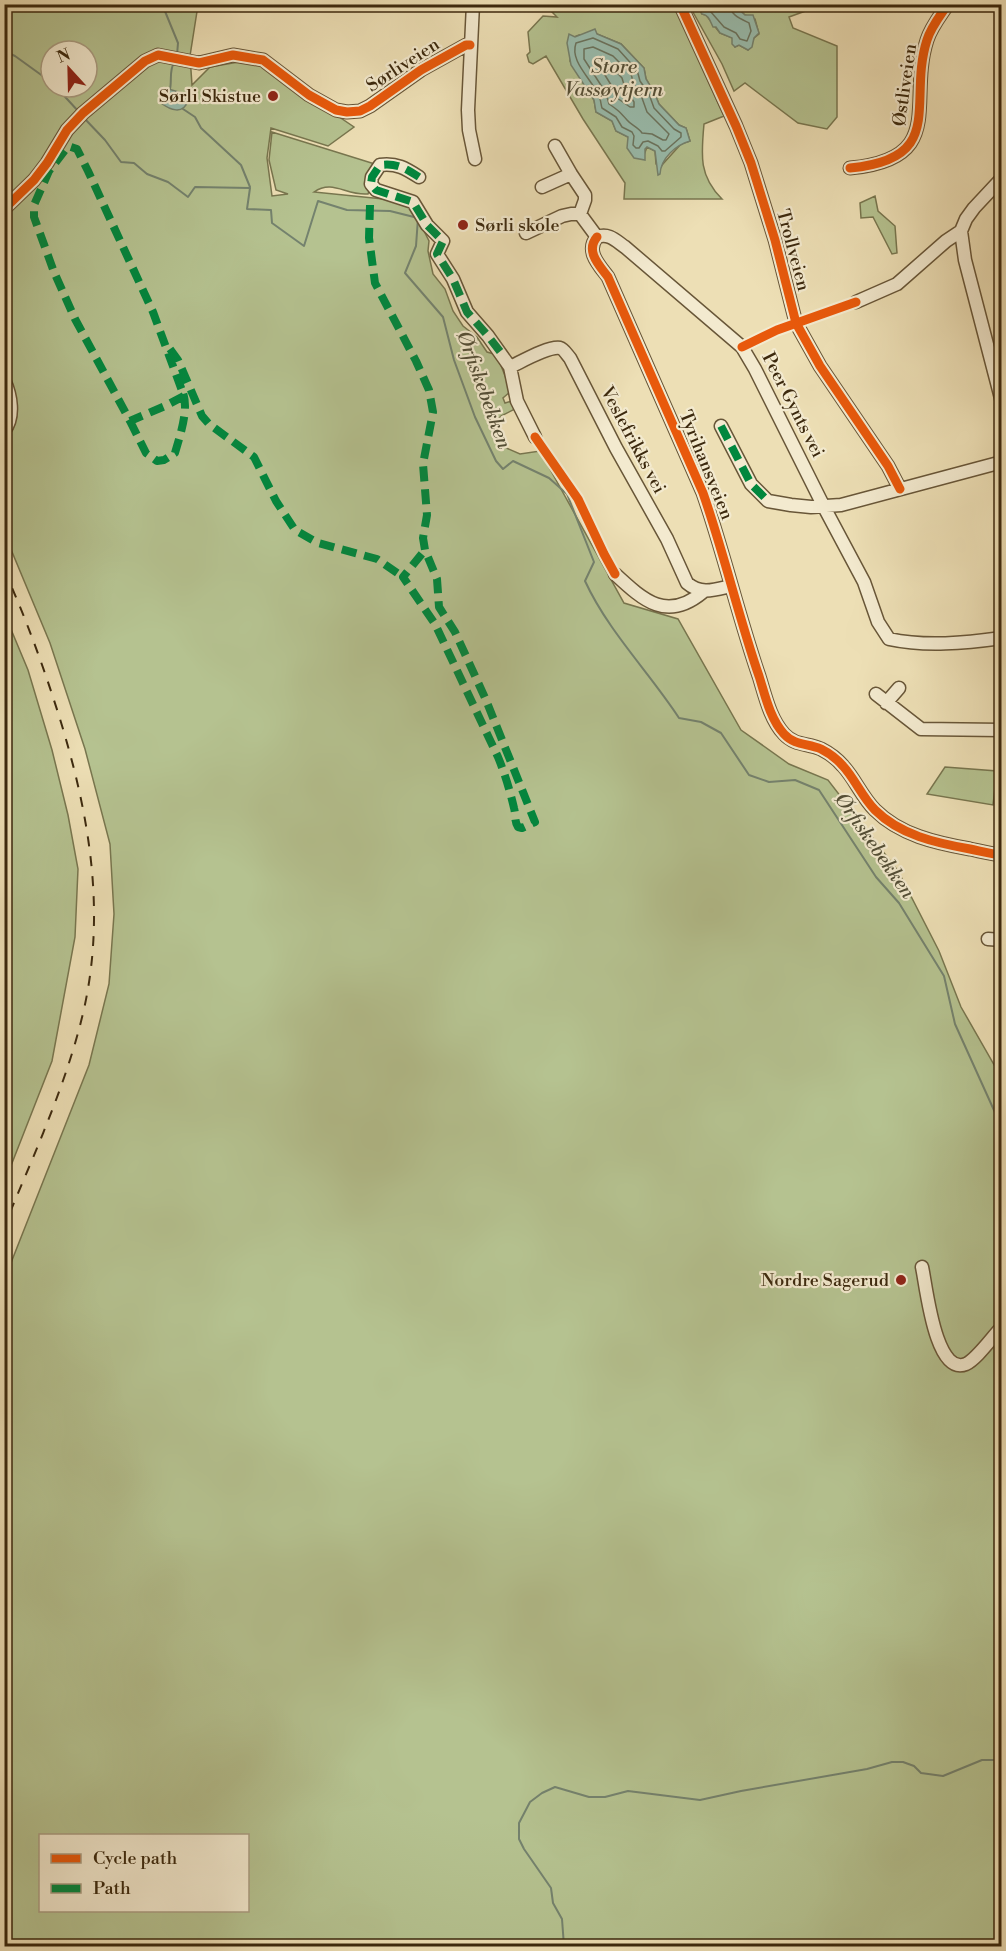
<svg xmlns="http://www.w3.org/2000/svg" width="1006" height="1951" font-family="'Libre Bodoni',serif">
<style>
.green{fill:#b5c290;stroke:#78764f;stroke-width:1.5;fill-rule:evenodd}
.water{fill:#99bdae;stroke:#74826e;stroke-width:1.5}
.lines{fill:none;stroke-linecap:round;stroke-linejoin:round}
.shore{stroke:#6a735e;stroke-width:1.5}
.stream{stroke:#74826e;stroke-width:2}
.minor-casing{stroke:#685638;stroke-width:15}
.minor{stroke:#f3eacf;stroke-width:12}
.rail{stroke:#3c290e;stroke-width:2;stroke-dasharray:10 10;stroke-linecap:butt}
.quiet{stroke:#00873e;stroke-width:8;stroke-dasharray:15 8;stroke-linecap:butt}
.cycleway-casing{stroke:#f3eacf;stroke-width:13}
.cycleway{stroke:#e8590c;stroke-width:9}
.poi-dot{fill:#8f2418;stroke:#f3eacf;stroke-width:2}
.labels{text-anchor:middle;dominant-baseline:central;stroke-width:4.5;stroke-linejoin:round;paint-order:stroke}
.street-label{font-size:18px;fill:#3c290e;stroke:#f3eacf}
.poi-label{font-size:18px;fill:#3c290e;stroke:#f3eacf;text-anchor:end}
.water-label{font-size:20px;font-style:italic;fill:#534e36;stroke:#f3eacf}
</style>
<rect width="100%" height="100%" fill="#eddfb5"/>
<filter id="stains"><feTurbulence type="fractalNoise" baseFrequency=".00333" numOctaves="4"/><feColorMatrix values="0 0 0 0 .2 0 0 0 0 .09 0 0 0 0 .02 0 0 0 .5 -.17"/></filter>
<radialGradient id="worn" r=".72"><stop offset=".6" stop-color="#630" stop-opacity="0"/><stop offset="1" stop-color="#630" stop-opacity=".3"/></radialGradient>
<path class="green" d="M5 5H198L190 56 192 85 210 67 250 60 268 69 354 127 328 146 271 128 267 158 272 196 288 194 276 190 269 160 272 132 378 165 368 194C346 196 333 179 314 192L393 200 413 209 429 241 428 251 433 274 445 289 453 311 463 326 477 337 487 352 494 354 500 363 511 391 503 398 505 403 512 401 515 409 501 416 496 422 504 447 520 454 540 451 624 603 678 619 741 730 789 764 828 780 898 871 939 951 961 1007 1001 1077V1946H5V1278L89 1065 109 984 114 914 110 844 85 749 50 643 5 535ZM51 51H87V87H51ZM40 1836H248V1910H40Z
M520 5H674L724 116 704 124C701 156 699 176 722 199H624L625 183 583 119 546 56 533 64 529 62 527 55 530 52 528 32 543 16 557 17 547 7 542 5 534 10ZM597 34 621 44 644 68 646 79 654 92 659 104 679 125 686 128 690 141 681 144 661 166 656 164 655 151 647 147 644 155 628 137 616 131 612 121 596 112 594 100 570 61 574 37 579 35Z
M689 5H697L702 14 706 15 720 33 733 38 735 47 739 45 748 50 754 38 759 34 755 19 745 15 734 5H809L811 9 789 17 793 28 837 46V117L827 129 798 123 745 83 734 91 722 64Z
M875 196 878 211 895 226 897 253 892 254 873 217 861 218 860 203Z
M5 615 28 670 52 750 68 815 78 869 75 937 52 1061 5 1181Z
M945 767 997 771 993 805 927 794Z"/>
<path class="water" d="M697 5H734L745 15H753L759 33 754 38 752 47 748 50 739 45 735 47 732 44V38L720 33 716 27H713C710 21 709 15 702 14Z
M595 29 597 34 621 44 644 68 646 79 654 92 659 104 679 125 686 128 690 141C676 145 661 158 660 174L658 175 655 151 647 147 645 149V160L634 158 627 148 628 137 616 131 612 121 596 112 594 100 571 65 567 43 569 34 575 37Z
M165 88 179 92 180 95 188 101C183 115 170 110 161 103V92Z"/>
<g class="lines">
<path class="shore" d="M704 4 724 27 736 33 740 39 747 41 751 31 749 23C741 19 730 15 729 4
M593 38 618 49 637 70 640 81 649 94 654 108 674 129 681 133V137L665 151H662L658 146 648 141 643 142 639 148H636L633 145 634 136 632 132 622 127 616 117 602 108C601 105 601 102 600 99 594 80 569 63 576 43Z
M593 47 613 56 631 74 634 85 642 98 647 112 669 134 666 140H663L652 134 642 133C638 127 631 125 627 120 620 112 618 110 609 104L606 93 584 59V49Z
M602 60 608 63 622 78 625 88 634 102V107H630L617 98 613 88 598 64 599 61Z"/>
<path class="stream" d="M162 4 178 43 177 55
M4 51 15 56 51 82
M56 87 79 112
M170 89C172 81 169 70 174 63
M183 109 195 117 201 128 241 165 250 187
M84 118 105 140 121 162 134 163 147 174 168 182 188 197 195 187 250 188 247 209 271 210 272 223 304 246 318 201 347 210 390 211 418 218 416 246 405 273 443 317 454 360 475 417 496 461 503 469 513 461 549 478 567 494 594 562 585 581C608 631 649 672 679 718L701 722 721 733 749 775 769 782 795 780 819 790 876 877 899 903 944 976 955 1024 1002 1128
M564 1946 562 1919 553 1903 551 1888 524 1849 519 1839V1823L530 1802 542 1793 555 1787 589 1797H605L628 1791 700 1800 741 1791 867 1769 892 1762H903L914 1766 921 1773 943 1776 982 1760H1002"/>
<g class="minor-casing">
<path id="minor" d="M473 4 468 110 469 130 475 159
M680 4 736 126 751 163 775 240 796 323 820 366 888 466 900 489
M555 146 571 174 585 195V200L580 214
M850 168C948 159 907 102 927 40 931 27 940 16 948 4
M419 177C405 168 397 163 380 165L372 177 371 184 376 190 413 202 427 225 443 241 437 254 453 279 467 312 488 336 510 367 517 401 535 437
M542 187 571 174
M4 209 34 180 47 163 67 130 83 113 145 61 158 55 199 63 233 55 263 60 309 95 336 110 347 112 360 111 370 106 421 70 466 45H470
M961 231 965 260 1002 402
M526 233 562 216 571 214H580L597 237
M597 237C585 251 599 265 608 277L703 493C724 553 738 615 759 676 765 695 770 719 784 734 795 746 808 743 821 749 829 753 837 759 843 766 855 779 862 797 875 810 900 835 936 843 970 849 980 851 991 854 1002 855
M597 237C609 233 615 240 625 247L742 347 755 369 824 507 864 582 878 622 889 639C926 647 965 643 1002 638
M856 302 897 284 946 241 961 231 966 219 974 208 1002 178
M510 367C521 362 548 346 560 348 564 349 567 355 570 358L616 448 667 539 687 583C701 595 714 590 731 586
M4 380C11 395 15 417 4 431
M721 426 751 484 768 501 791 505 811 507 841 505 1002 462
M615 574C644 601 667 622 703 592
M876 694 921 729 1002 730
M886 703 899 688
M988 939 1002 940
M922 1267C926 1284 935 1377 966 1364 977 1359 992 1337 1002 1327"/>
</g>
<use href="#minor" class="minor"/>
<path class="rail" d="M4 570C26 618 44 668 60 719 89 814 106 910 84 1009 67 1084 33 1156 4 1227"/>
<path class="quiet" d="M71 147 77 149 88 171 153 312 184 396 165 406 130 421 75 319 54 272 34 217V205L49 171 66 149Z
M419 177C405 168 397 163 380 165L372 177 371 184 376 190 413 202 427 225 443 241 437 254 453 279 467 312 488 336 502 354
M370 205 369 238 375 283 416 361 429 390 433 412 423 464 427 515 423 538 425 550 437 579 439 607 455 632 486 700 535 822 522 828 518 827C514 821 516 815 514 808 510 791 505 774 498 757L435 624 403 577 425 550
M170 349 178 360 202 416 209 424 254 457 276 501 295 530 318 543 377 559 403 577
M130 421 146 453 157 461 164 460 175 453C180 435 190 408 182 390
M721 426 751 484 768 501"/>
<g class="cycleway-casing">
<path id="cycleway" d="M680 4 736 126 751 163 775 240 796 323 820 366 888 466 900 489
M850 168C948 159 907 102 927 40 931 27 940 16 948 4
M4 209 34 180 47 163 67 130 83 113 145 61 158 55 199 63 233 55 263 60 309 95 336 110 347 112 360 111 370 106 421 70 466 45H470
M597 237C585 251 599 265 608 277L703 493C724 553 738 615 759 676 765 695 770 719 784 734 795 746 808 743 821 749 829 753 837 759 843 766 855 779 862 797 875 810 900 835 936 843 970 849 980 851 991 854 1002 855
M742 347 777 330 856 302
M535 437 578 499 604 554 615 574"/>
</g>
<use href="#cycleway" class="cycleway"/>
</g>
<g class="poi-dot">
<circle cx="273" cy="96" r="6"/>
<circle cx="463" cy="225" r="6"/>
<circle cx="901" cy="1280" r="6"/>
</g>
<g class="labels">
<g class="street-label">
<text transform="translate(403 65) rotate(-33)">Sørliveien</text>
<text transform="translate(905 85) rotate(-82)">Østliveien</text>
<text transform="translate(793 250) rotate(75)">Trollveien</text>
<text transform="translate(793 405) rotate(63)">Peer Gynts vei</text>
<text transform="translate(633 440) rotate(62)">Veslefrikks vei</text>
<text transform="translate(706 465) rotate(68)">Tyrihansveien</text>
</g>
<g class="poi-label">
<text x="261" y="96">Sørli Skistue</text>
<text x="475" y="225" text-anchor="start">Sørli skole</text>
<text x="889" y="1280">Nordre Sagerud</text>
</g>
<g class="water-label">
<text x="614" y="67">Store<tspan x="614" dy="23">Vassøytjern</tspan></text>
<text transform="translate(483 390) rotate(70)">Ørfiskebekken</text>
<text transform="translate(874 846) rotate(55)">Ørfiskebekken</text>
</g>
</g>
<rect width="1006" height="1951" fill="none" stroke="#eddfb5" stroke-width="24"/>
<rect x="6" y="6" width="994" height="1939" fill="none" stroke="#3c290e" stroke-width="3"/>
<rect x="12" y="12" width="982" height="1927" fill="none" stroke="#3c290e" stroke-width="1.5"/>
<rect x="39" y="1834" width="210" height="78" fill="#f3eacf" stroke="#aa9d82" stroke-width="1.5"/>
<rect x="51" y="1854" width="30" height="9" fill="#e8590c" stroke="#aa9d82" stroke-width="1.5"/>
<text x="93" y="1864" font-size="18" fill="#3c290e">Cycle path</text>
<rect x="51" y="1884" width="30" height="9" fill="#00873e" stroke="#aa9d82" stroke-width="1.5"/>
<text x="93" y="1894" font-size="18" fill="#3c290e">Path</text>
<g transform="translate(69 69) rotate(338)"><circle r="28" fill="#f3eacf" stroke="#aa9d82" stroke-width="1.5"/>
<path d="M0-4.5L10 22L0 15L-10 22Z" fill="#8f2418"/>
<text y="-9" font-size="16" font-weight="bold" text-anchor="middle" fill="#3c290e">N</text>
</g>
<rect width="100%" height="100%" filter="url(#stains)"/>
<rect width="100%" height="100%" fill="url(#worn)"/>
</svg>
